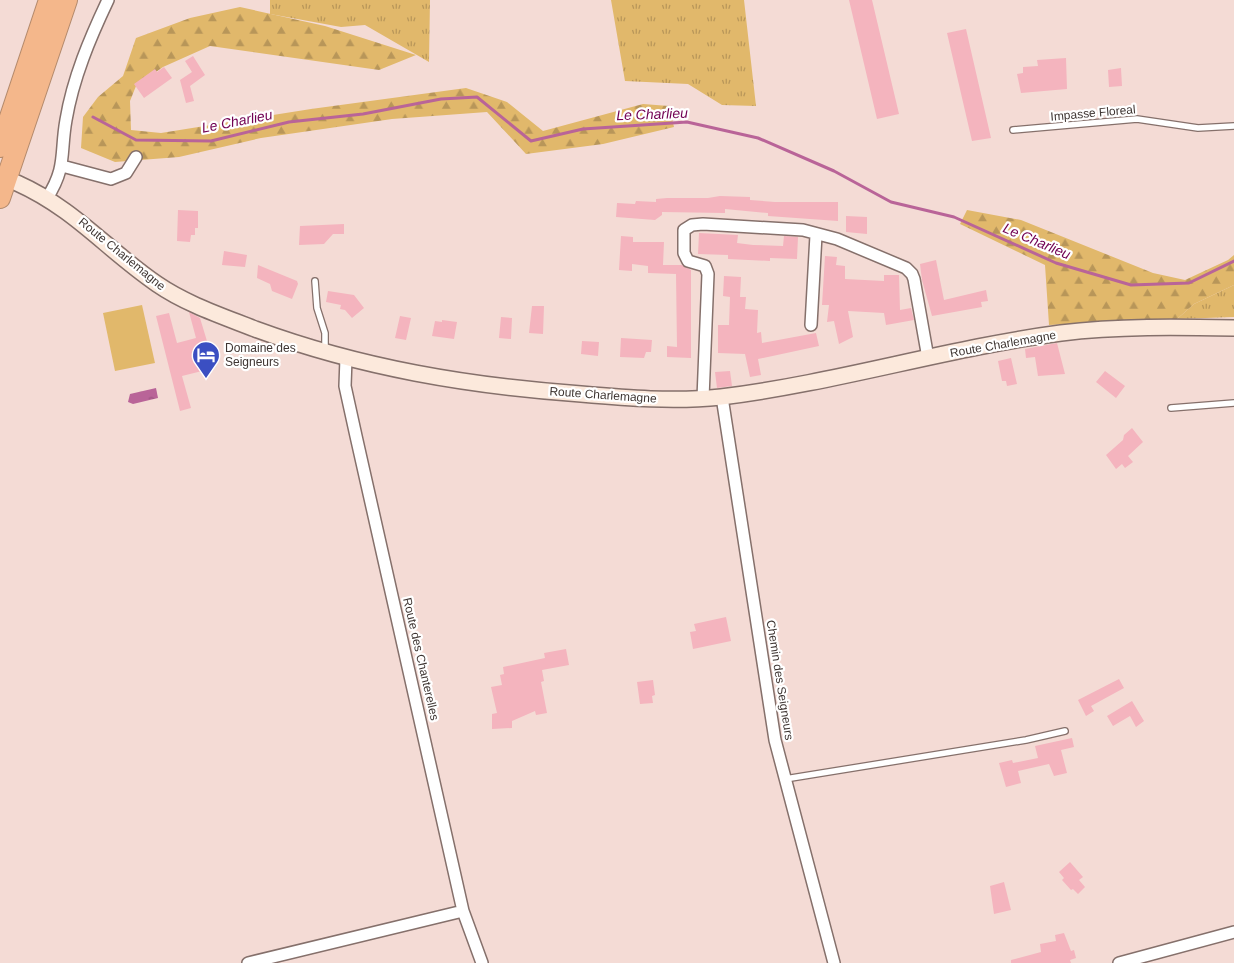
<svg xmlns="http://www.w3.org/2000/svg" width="1234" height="963" font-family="Arial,sans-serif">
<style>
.grass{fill:url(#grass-tufts)}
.forest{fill:url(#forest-firs)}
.pitch{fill:#e1b86b}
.water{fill:url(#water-ripples)}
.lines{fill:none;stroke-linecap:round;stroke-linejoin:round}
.stream{stroke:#b96498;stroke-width:3}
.building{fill:#f4b4be}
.service-casing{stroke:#85706b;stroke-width:8}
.minor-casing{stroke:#85706b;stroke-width:14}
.secondary-casing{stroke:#85706b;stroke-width:18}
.motorway-casing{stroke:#b48a6c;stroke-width:22}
.service{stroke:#fff;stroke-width:5.5}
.minor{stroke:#fff;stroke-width:11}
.secondary{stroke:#fce9dc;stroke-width:15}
.motorway{stroke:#f4b78b;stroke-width:20}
.labels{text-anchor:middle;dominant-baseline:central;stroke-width:4.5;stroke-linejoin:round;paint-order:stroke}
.street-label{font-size:12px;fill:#3e3532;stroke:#fff}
.poi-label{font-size:12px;fill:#3e3532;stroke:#fff;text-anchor:start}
.water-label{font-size:14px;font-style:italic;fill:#710153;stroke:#fff}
</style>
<defs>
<pattern id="grass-tufts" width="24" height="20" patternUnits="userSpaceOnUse" patternTransform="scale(1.25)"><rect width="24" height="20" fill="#e1b86b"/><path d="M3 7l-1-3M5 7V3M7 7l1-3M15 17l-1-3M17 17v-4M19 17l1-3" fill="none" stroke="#b89659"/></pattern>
<pattern id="forest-firs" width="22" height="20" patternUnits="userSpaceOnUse" patternTransform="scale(1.25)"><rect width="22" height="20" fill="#e1b86b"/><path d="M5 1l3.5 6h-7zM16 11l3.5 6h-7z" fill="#b89659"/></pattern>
<pattern id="water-ripples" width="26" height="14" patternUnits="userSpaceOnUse" patternTransform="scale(1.25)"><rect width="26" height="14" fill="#b96498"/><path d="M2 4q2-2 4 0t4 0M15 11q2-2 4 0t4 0" fill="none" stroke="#98537d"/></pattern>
</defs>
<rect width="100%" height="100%" fill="#f4dbd5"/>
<path class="grass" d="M270 0H430L429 62 365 25 341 27 270 14Z
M611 0H744L756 106 722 105 688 84 625 81Z
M1234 285V317L1177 319 1194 304Z"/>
<path class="forest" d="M240 7 325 26 416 55 379 70 210 46 163 67 136 86 130 101 131 130 161 133 311 109 466 88 507 102 543 131 643 104 669 106 674 127 603 144 526 154 487 112 392 119 261 138 179 157 115 162 81 148 83 117 98 97 123 76 136 38 190 18Z
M967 210 1021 220 1153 273 1185 280 1228 260 1234 255V285L1194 304 1177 319 1049 325 1045 265 960 224Z"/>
<path class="pitch" d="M142 305 155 363 115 371 103 313Z"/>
<path class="water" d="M156 388 158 398 133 404 128 402 130 394Z"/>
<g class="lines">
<path class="stream" d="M93 117 136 140 211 141 289 122 363 114 441 99 477 97 531 141 583 129 687 122 758 138 834 171 891 202 954 217 1056 263 1131 285 1189 283 1234 261"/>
</g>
<path class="building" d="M849 0H872L899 114 877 119Z
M966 29 991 138 972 141 947 33Z
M193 56 205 75 190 86 194 101 186 103 180 80 192 72 185 61Z
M1066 58 1067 89 1021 93 1017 74 1023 73V67L1038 66 1037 60Z
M164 67 172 78 144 98 134 84 155 69 157 72Z
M1121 68 1122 86 1109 87 1108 70Z
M720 196 750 197V200L775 202H838V221L768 216V213L725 209V213L662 212V215L655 220 616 217 617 203 635 204 636 201 656 202V199L667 198H708Z
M178 210 198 211V228H195V235H191L190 242 177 241Z
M846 216 867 217V234L846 232Z
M344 224V234H333L324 244 299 245 300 226Z
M699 233 738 235 737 243 753 245 783 246 784 236 798 237 797 259 770 258V261L728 259V255L698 254Z
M621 236 633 237V242H664L663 265H682L691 270V358L667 357V346L677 347 676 274 648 273V266L632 264V271L619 270Z
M224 251 247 255 245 267 222 265Z
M825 256 837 257 836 265 845 266V279L884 281V275H899L900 310 911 308 914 320 886 325 884 313 848 311 853 337 839 344 834 321 827 322 829 305H822Z
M936 260 944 300 986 290 988 301 981 302 982 307 932 316 922 280 920 264Z
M258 265 297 281 298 284 292 299 272 291 270 284 257 278Z
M724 276 741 277 740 297H746L745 309 758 310 757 333 761 332 762 343 816 333 819 346 758 359 761 375 750 377 745 354 718 353V325H729L730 297 723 296Z
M328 291 354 295 364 308 352 318 345 310 340 309 341 305 326 302Z
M532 306H544L543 334 529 333Z
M189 312 200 318 213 361 204 363 206 370 182 376 191 408 180 411 156 316 169 313 177 343 196 338Z
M400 316 411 318 406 340 395 338Z
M501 317 512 318 511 339 499 338Z
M442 320 457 322 454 339 432 336 435 321 442 322Z
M621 338 652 340 651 352H646L644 358 620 357Z
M582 341 599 342 598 356 581 354Z
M1057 343 1065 374 1038 376 1035 357 1026 358 1025 349Z
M1011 358 1017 384 1007 386 1006 381H1002L998 361Z
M730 371 732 386 717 388 715 372Z
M1105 371 1125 386 1116 398 1096 382Z
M1132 428 1143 442 1128 456 1133 462 1125 468 1122 464 1116 469 1106 455 1123 440 1124 435Z
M726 617 731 641 693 649 690 632 696 631 694 624Z
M566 649 569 665 542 670 544 681 541 682 547 713 536 715 535 711 512 721V728L492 729V714L497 713 491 687 502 685 500 675 504 674 503 667 545 658 544 653Z
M1119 679 1124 688 1091 706 1094 711 1086 716 1078 700Z
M653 680 655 695 652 696 653 703 640 704 637 682Z
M1132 701 1144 721 1136 727 1130 716 1113 726 1107 716Z
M1072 738 1074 747 1061 750 1067 773 1054 776 1049 764 1018 771 1021 783 1006 787 999 763 1012 760 1013 763 1038 758 1035 746Z
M1070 862 1083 877 1079 880 1085 887 1078 894 1073 889 1071 890 1062 880 1064 878 1059 872Z
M1004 882 1011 910 994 914 990 886Z
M1064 933 1071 951 1074 950 1076 958 1070 960 1071 963H1011V960L1041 952 1040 944 1056 941 1055 935Z"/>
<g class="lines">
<g class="service-casing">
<path id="service" d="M1013 130 1137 119 1198 128 1234 126
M315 281 317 308 325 333V350
M1171 408 1234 403
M785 779 1026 740 1065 731"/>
</g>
<g class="minor-casing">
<path id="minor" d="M62 166 111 179 126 173 136 157
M47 198C67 167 60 153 66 120 73 78 90 38 108 0
M811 325 816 235
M346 358 345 386 356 436 463 911 482 963
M722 397 775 740 834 963
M703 398 708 274 705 266 688 261 684 253V230L692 225 703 224 803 230 837 239 906 268 912 274 914 279 928 358
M248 963 463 911
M1119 963 1234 932"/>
</g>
<g class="secondary-casing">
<path id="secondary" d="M17 183C75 209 106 249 157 284 186 304 222 316 255 329 361 368 469 386 581 394 627 398 674 402 721 397 836 383 947 348 1061 333 1118 326 1177 327 1234 328"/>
</g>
<g class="motorway-casing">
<path id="motorway" d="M0 147 49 0
M0 198 67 0"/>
</g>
<use href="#service" class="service"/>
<use href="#minor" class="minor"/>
<use href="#secondary" class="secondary"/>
<use href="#motorway" class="motorway"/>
</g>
<defs>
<g id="hotel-pin" transform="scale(1.4375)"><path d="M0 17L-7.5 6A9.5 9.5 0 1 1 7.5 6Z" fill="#3b4fc2" stroke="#fff"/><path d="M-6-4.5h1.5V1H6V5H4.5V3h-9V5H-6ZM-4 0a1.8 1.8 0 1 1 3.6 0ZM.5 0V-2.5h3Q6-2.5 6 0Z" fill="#fff"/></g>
</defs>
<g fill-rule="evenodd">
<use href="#hotel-pin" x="206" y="355"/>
</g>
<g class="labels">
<g class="street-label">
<text transform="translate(1093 113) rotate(-5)">Impasse Floreal</text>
<text transform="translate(122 254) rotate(39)">Route Charlemagne</text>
<text transform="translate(1003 344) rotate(-10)">Route Charlemagne</text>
<text transform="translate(603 395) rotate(4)">Route Charlemagne</text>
<text transform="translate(421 659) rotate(77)">Route des Chanterelles</text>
<text transform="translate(780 680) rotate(81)">Chemin des Seigneurs</text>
</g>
<g class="poi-label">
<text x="225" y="348">Domaine des<tspan x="225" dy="14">Seigneurs</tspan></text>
</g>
<g class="water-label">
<text transform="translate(652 114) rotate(-2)">Le Charlieu</text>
<text transform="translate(237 121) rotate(-11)">Le Charlieu</text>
<text transform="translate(1037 241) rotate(23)">Le Charlieu</text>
</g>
</g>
</svg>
